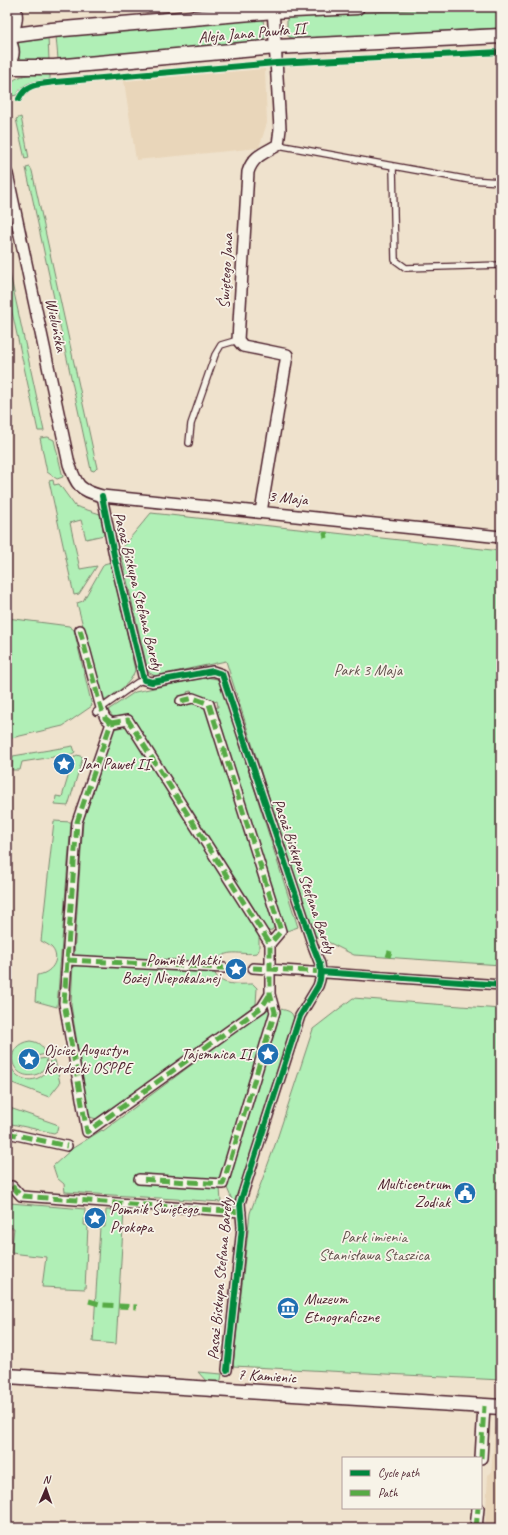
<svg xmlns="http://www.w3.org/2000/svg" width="508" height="1535" font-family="Caveat,sans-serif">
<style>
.built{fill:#e9d6ba}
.green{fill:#b0efb6;stroke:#7d8770}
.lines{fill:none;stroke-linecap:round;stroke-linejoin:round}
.service-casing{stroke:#4a1f2b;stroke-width:8}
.pedestrian-casing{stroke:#4a1f2b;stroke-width:12}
.minor-casing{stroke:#4a1f2b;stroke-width:14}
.tertiary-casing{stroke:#4a1f2b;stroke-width:17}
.service{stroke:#f7f3e8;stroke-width:5.5}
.pedestrian{stroke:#f7f3e8;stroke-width:9}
.minor{stroke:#f7f3e8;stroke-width:11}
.tertiary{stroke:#f7f3e8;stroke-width:14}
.quiet{stroke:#57aa44;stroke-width:5;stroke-dasharray:10 5;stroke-linecap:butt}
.cycleway-casing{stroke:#f7f3e8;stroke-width:8}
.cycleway{stroke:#00873e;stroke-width:6}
.labels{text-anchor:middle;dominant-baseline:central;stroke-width:3.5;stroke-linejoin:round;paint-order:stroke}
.street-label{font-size:16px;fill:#4a1f2b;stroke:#f7f3e8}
.park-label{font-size:16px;fill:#64534e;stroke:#f7f3e8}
.poi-label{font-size:16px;fill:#4a1f2b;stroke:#f7f3e8;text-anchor:start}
</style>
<rect width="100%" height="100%" fill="#efe2cd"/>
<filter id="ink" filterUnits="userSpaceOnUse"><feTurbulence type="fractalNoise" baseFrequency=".025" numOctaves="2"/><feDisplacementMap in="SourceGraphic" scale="8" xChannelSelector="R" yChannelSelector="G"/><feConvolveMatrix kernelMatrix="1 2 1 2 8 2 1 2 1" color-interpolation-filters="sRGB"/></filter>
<g filter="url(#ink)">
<path class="built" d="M265 69 267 123 259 148 136 160 124 81Z
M495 1428H501V1528H485L488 1475 491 1473Z"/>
<path class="green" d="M474 7H501V28L296 39 289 37 287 33V18L290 16Z
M260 19 263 20 265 33V38L262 41 58 59 56 36Z
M48 37 49 60 23 61 17 58 18 43 23 39Z
M50 73V79C37 81 23 81 17 95L7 97C7 72 31 75 50 73Z
M21 117 29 158 25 159 16 119Z
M30 167 32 171 97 468 94 471 91 470 26 168Z
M7 260 44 431H38L7 289Z
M48 437 54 440 63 477 57 479 47 472 40 438Z
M53 480 54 485 59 484 75 506 100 514 104 535 86 539 81 520 70 523 80 569 97 566 79 594 74 595 49 481Z
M151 513 501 551V965L354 955 312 934 226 661 155 676 148 672 120 550Z
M111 562 135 670C131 685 115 693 103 702L77 603 83 601 104 564Z
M7 618 69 626 74 630 92 706 63 726 7 739Z
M206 677 217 679 221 683 298 927 284 932 214 708 218 707 217 701 214 702 192 693 191 691 187 692C189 701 199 703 207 706L275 926 272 930 266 931 133 725 130 715 116 718 112 716 108 710 135 692Z
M127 726 259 931V950L257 953C240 956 226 946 214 964L74 956 83 821 114 729Z
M73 746 75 752 72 754 22 762 20 770H12L13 756Z
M77 755 83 757 68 806 55 805 56 796 62 797 74 757Z
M54 821 71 822 57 1007 35 1001 37 975C50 974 62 960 52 948 49 945 45 943 41 941Z
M73 964 214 971C219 987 239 984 253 984L257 988 256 1004 101 1120 89 1117 71 1005Z
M353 998 501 1009V1380L233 1366 250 1213 275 1145 313 1029Z
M266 1009 270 1010 272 1014 220 1179 216 1182 220 1188 221 1202 65 1192 64 1184 57 1178 53 1166 73 1148 102 1130 103 1131Z
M281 1009C288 1011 293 1011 294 1020L235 1202H233L227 1188 228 1176Z
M30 1041C39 1042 43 1046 46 1054L32 1057V1055L25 1056 26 1063 33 1062V1060L47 1058 46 1066 40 1073C12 1086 0 1045 30 1041Z
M7 1055H10C7 1085 47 1089 50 1060H55L60 1083 49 1097 7 1081Z
M7 1107 56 1124 58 1126 57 1131 54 1133 7 1123Z
M10 1203 85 1209 84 1225 88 1226 85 1289 42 1287 46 1257 11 1253 14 1228H8Z
M106 1210 124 1211 116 1344 93 1342 100 1227H105Z
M198 1372 222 1374 221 1380 219 1381 207 1382Z"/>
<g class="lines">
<g class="service-casing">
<path id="service" d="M278 145 470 180 501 182
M393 167 395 260 406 268 501 265
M189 443 191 424 215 355 221 345 238 340
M96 712 138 682 144 680"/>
</g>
<g class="pedestrian-casing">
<path id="pedestrian" d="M102 496 115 560 144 680 152 682 213 671 222 674 313 946 320 964 321 972 320 980 318 986 300 1016 240 1203 242 1227 227 1370
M80 630 101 708 105 718 111 723 77 822 64 1003 87 1132 262 1007 270 994
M181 701 193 698 209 704 281 931 270 944
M111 723 128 720 270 944V994L275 1012 223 1184 139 1179
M67 960 224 968
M253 968 501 985
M7 1133 67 1146
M12 1186 21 1196 241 1212"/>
</g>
<g class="minor-casing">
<path id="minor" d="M7 174 69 464C77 486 79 490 102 496L501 537
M261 512 287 355 243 346 238 340 248 172C253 156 264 153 278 145L280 129 273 7
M481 1458 484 1406
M476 1528 478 1508"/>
</g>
<g class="tertiary-casing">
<path id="tertiary" d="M7 40C13 48 13 56 7 64
M8 40 15 35 52 30 274 11 357 7
M8 40C12 30 18 18 13 7
M7 67H54L276 47 501 36
M7 1376 501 1407"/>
</g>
<use href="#service" class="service"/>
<use href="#pedestrian" class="pedestrian"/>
<use href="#minor" class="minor"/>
<use href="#tertiary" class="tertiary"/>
<path class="quiet" d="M325 532 326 538
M80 630 101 708 105 718 111 723 77 822 64 1003 87 1132 262 1007 270 994
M181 701 193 698 209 704 281 931 270 944
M111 723 128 720 270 944V994L275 1012 223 1184 139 1179
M388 957 390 951
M67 960 224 968
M253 968 325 972
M7 1133 67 1146
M12 1186 21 1196 241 1212
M89 1301 103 1305 137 1307
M481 1458 484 1406
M476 1528 478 1508"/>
<g class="cycleway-casing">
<path id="cycleway" d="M19 99C26 83 40 84 56 82L276 63 501 52
M102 496 115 560 144 680 152 682 213 671 222 674 313 946 320 964 321 972 320 980 318 986 300 1016 240 1203 242 1227 227 1370
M321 972 501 985"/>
</g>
<use href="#cycleway" class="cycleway"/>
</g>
</g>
<defs>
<g id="sight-disc" transform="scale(1.15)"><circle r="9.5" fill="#1f6fb2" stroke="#f7f3e8"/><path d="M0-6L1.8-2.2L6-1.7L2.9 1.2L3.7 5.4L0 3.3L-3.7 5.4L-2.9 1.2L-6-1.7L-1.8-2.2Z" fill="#fff"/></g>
<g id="civic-disc" transform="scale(1.15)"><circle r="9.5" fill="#1f6fb2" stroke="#f7f3e8"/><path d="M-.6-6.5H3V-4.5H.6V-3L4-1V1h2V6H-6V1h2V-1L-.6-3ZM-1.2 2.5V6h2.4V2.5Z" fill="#fff"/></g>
<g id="museum-disc" transform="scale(1.15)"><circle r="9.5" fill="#1f6fb2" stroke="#f7f3e8"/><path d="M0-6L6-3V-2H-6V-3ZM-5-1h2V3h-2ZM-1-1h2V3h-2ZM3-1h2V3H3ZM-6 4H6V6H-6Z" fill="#fff"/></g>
</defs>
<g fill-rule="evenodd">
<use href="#sight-disc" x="64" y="764"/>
<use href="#sight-disc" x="236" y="969"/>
<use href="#sight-disc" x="268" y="1054"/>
<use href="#sight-disc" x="29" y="1059"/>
<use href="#civic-disc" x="465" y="1193"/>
<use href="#sight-disc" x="95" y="1218"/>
<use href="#museum-disc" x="288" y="1308"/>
</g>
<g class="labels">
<g class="street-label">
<text transform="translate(252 33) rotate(-5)">Aleja Jana Pawła II</text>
<text transform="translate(226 271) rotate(-87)">Świętego Jana</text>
<text transform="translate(56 325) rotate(78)">Wieluńska</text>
<text transform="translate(288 498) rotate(6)">3 Maja</text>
<text transform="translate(138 591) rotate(76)">Pasaż Biskupa Stefana Bareły</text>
<text transform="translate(304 876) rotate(71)">Pasaż Biskupa Stefana Bareły</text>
<text transform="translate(220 1279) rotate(-85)">Pasaż Biskupa Stefana Bareły</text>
<text transform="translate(267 1376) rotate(4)">7 Kamienic</text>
</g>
<g class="park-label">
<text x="368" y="670">Park 3 Maja</text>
<text x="374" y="1237">Park imienia<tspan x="374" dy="18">Stanisława Staszica</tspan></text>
</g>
<g class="poi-label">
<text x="80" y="764">Jan Paweł II</text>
<text x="220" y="960" text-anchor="end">Pomnik Matki<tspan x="220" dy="18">Bożej Niepokalanej</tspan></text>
<text x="44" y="1050">Ojciec Augustyn<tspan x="44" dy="18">Kordecki OSPPE</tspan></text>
<text x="252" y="1054" text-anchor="end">Tajemnica II</text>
<text x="450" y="1184" text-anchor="end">Multicentrum<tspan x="450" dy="18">Zodiak</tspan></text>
<text x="110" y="1209">Pomnik Świętego<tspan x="110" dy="18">Prokopa</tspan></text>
<text x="304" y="1299">Muzeum<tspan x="304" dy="18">Etnograficzne</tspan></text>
</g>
</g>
<rect width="508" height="1535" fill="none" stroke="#f7f3e8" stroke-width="24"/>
<rect x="12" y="12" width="484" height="1511" fill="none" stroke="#4a1f2b" stroke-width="1.5" filter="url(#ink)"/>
<rect x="342" y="1457" width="140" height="52" fill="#f7f3e8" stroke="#b29e9c"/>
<rect x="350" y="1470" width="20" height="6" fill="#00873e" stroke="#b29e9c"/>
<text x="378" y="1477" font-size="12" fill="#4a1f2b">Cycle path</text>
<rect x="350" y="1490" width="20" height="6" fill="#57aa44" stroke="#b29e9c"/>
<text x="378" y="1497" font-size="12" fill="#4a1f2b">Path</text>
<g transform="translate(46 1489) rotate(2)" stroke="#f7f3e8" stroke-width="3" paint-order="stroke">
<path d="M0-3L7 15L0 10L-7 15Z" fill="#4a1f2b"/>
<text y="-6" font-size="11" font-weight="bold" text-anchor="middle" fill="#4a1f2b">N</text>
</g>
</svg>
